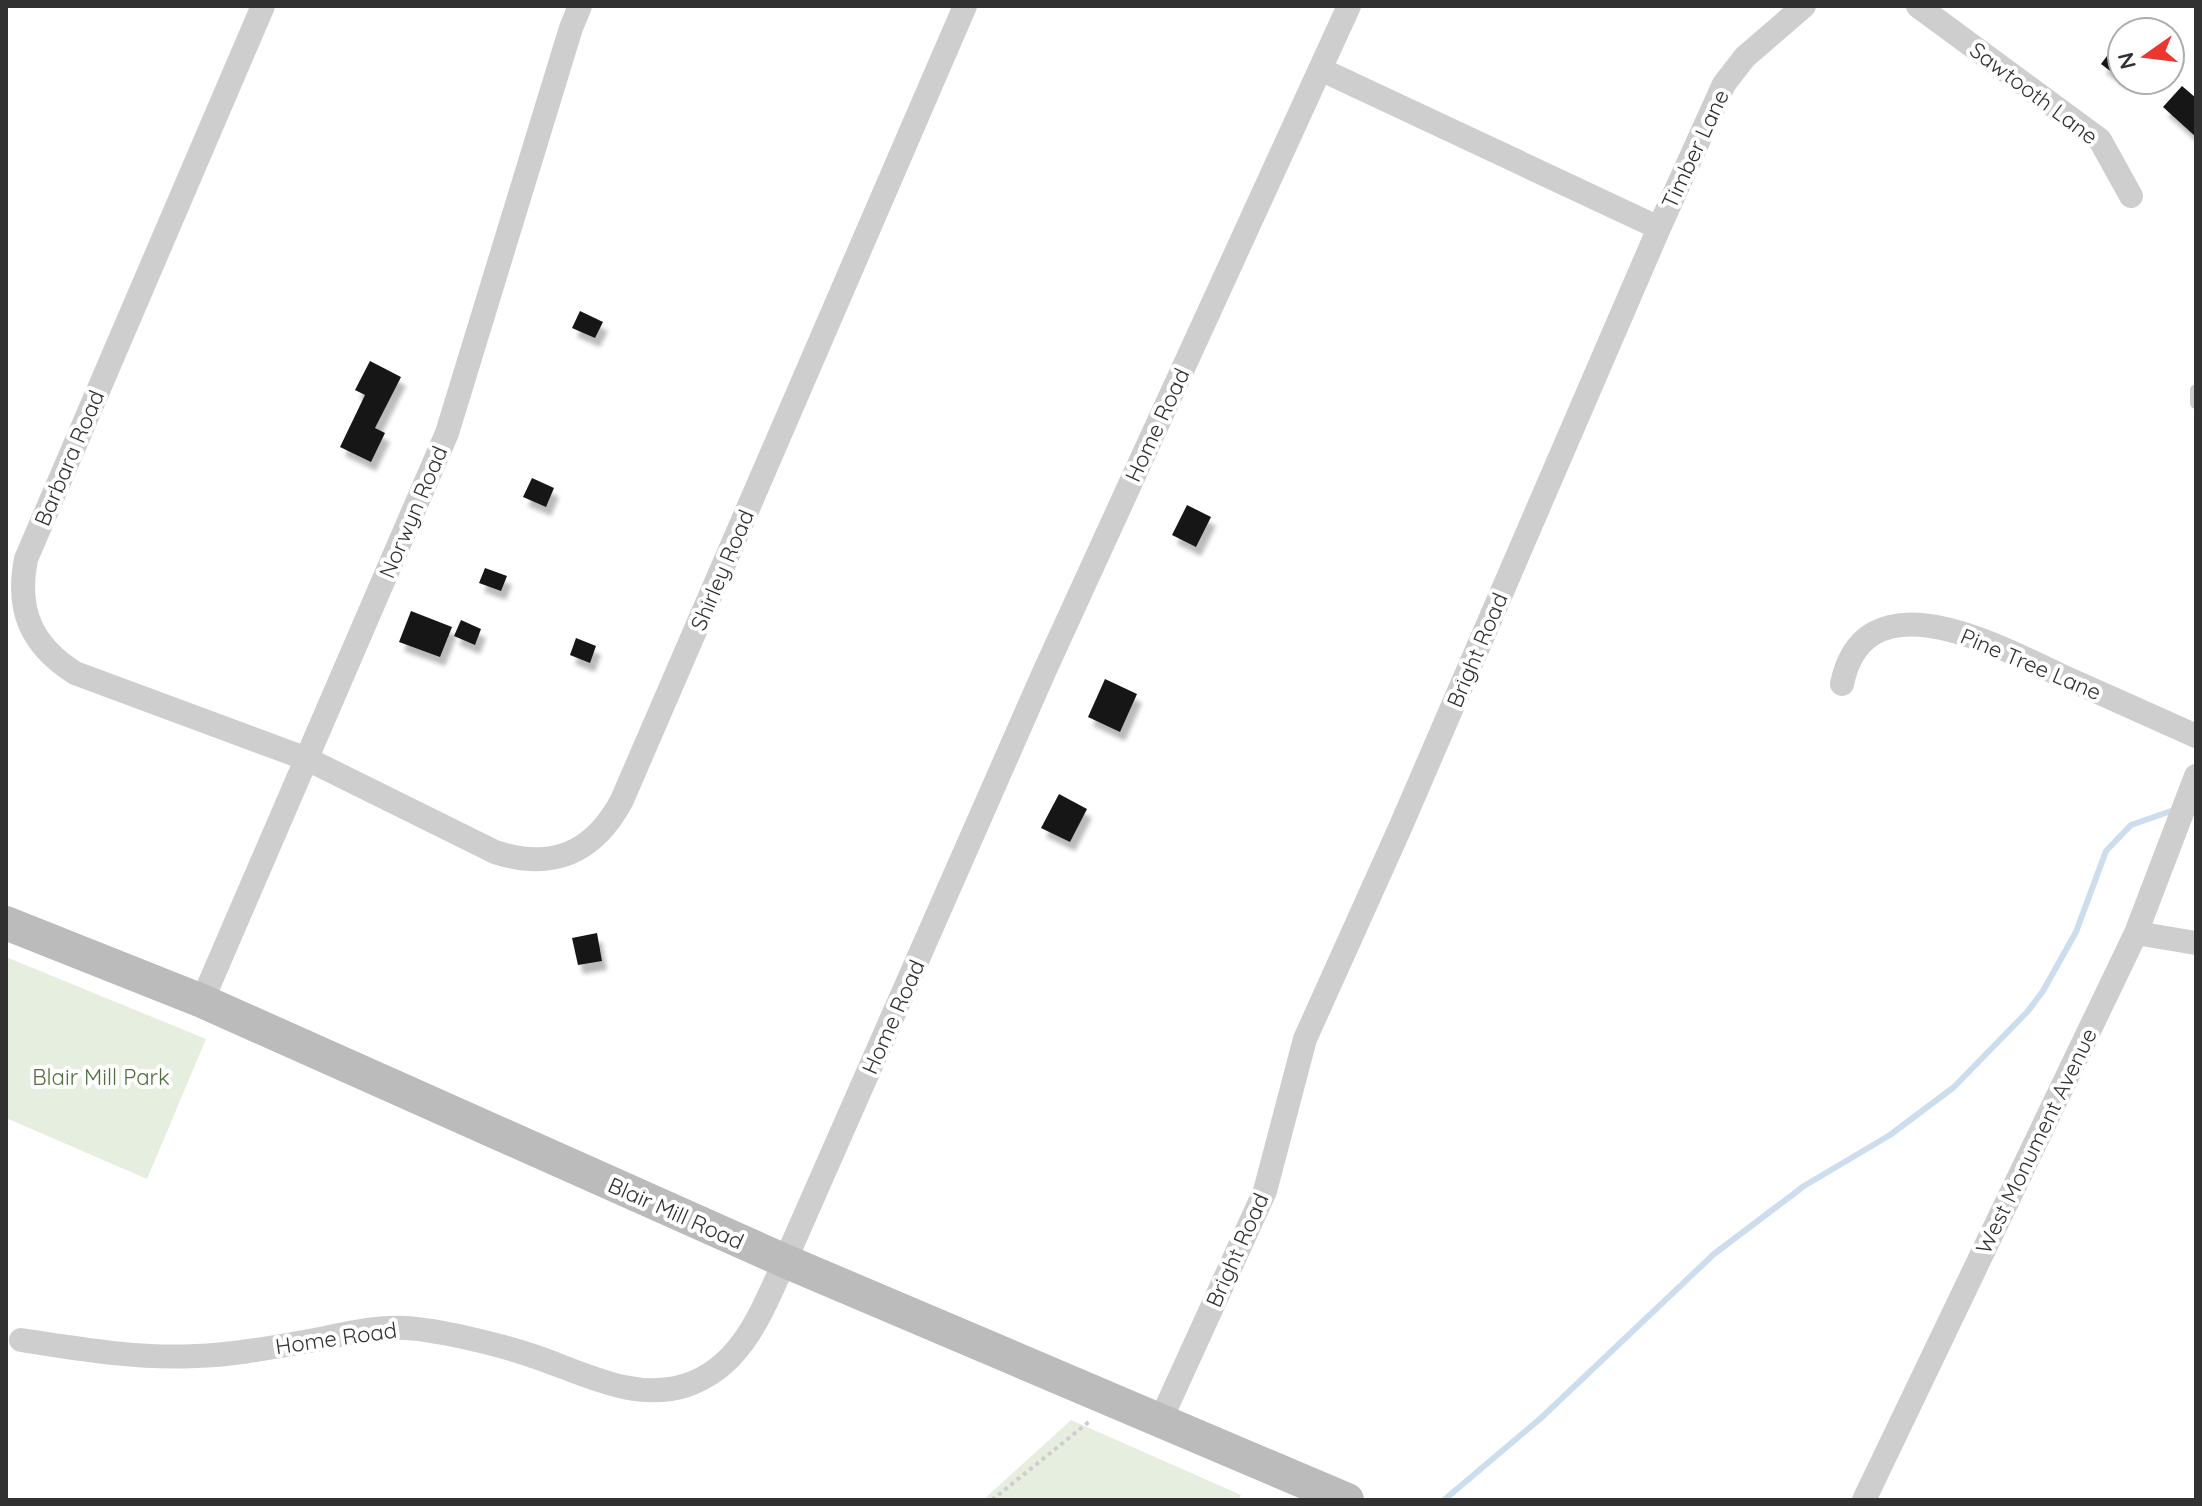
<svg xmlns="http://www.w3.org/2000/svg" width="2202" height="1506" font-family="Quicksand,sans-serif">
<style>
.green{fill:#e6eee0}
.lines{fill:none;stroke-linecap:round;stroke-linejoin:round}
.stream{stroke:#cde;stroke-width:6}
.building{fill:#181818;filter:url(#shadow)}
.path{stroke:#cecece;stroke-width:4;stroke-dasharray:4 4;stroke-linecap:butt}
.lane{stroke:#cecece;stroke-width:12}
.street{stroke:#cecece;stroke-width:24}
.secondary{stroke:#bbb;stroke-width:34}
.labels{text-anchor:middle;dominant-baseline:central;stroke-width:8;stroke-linejoin:round;paint-order:stroke}
.street-label{font-size:22px;fill:#313131;stroke:#fff}
.park-label{font-size:22px;fill:#4f703c;stroke:#fff}
</style>
<defs>
<filter id="shadow"><feDropShadow dx="5" dy="9" stdDeviation="2" flood-color="#0004"/></filter>
</defs>
<rect width="100%" height="100%" fill="#fff"/>
<path class="green" d="M6 957 206 1039 147 1179 6 1118Z
M1071 1420 1241 1495 1238 1500H983Z"/>
<g class="lines">
<path class="stream" d="M1444 1500 1541 1418 1714 1254 1804 1186 1890 1135 1954 1087 2028 1011 2043 991 2076 932 2106 851 2131 825 2177 809"/>
</g>
<path class="building" d="M2122 36V80L2101 64Z
M2182 86 2196 98V137L2163 107Z
M580 311 603 322 595 338 572 328Z
M370 361 401 377 375 428 385 433 371 462 340 447 365 395 355 390Z
M532 478 554 488 546 507 523 497Z
M1187 505 1211 517 1196 547 1172 535Z
M485 568 507 576 501 591 479 583Z
M411 611 452 627 440 657 399 642Z
M461 620 481 629 475 645 454 636Z
M576 638 596 646 590 663 570 655Z
M1105 679 1137 694 1120 732 1088 717Z
M1059 794 1087 809 1070 842 1041 828Z
M597 933 602 961 578 965 572 938Z"/>
<g class="lines">
<path class="path" d="M992 1500 1090 1421"/>
<path class="lane" d="M2196 390V403"/>
<path class="street" d="M263 6 26 559C16 610 31 645 75 673L307 759 495 852C552 871 594 853 622 800L965 6
M1918 6 2100 140 2131 196
M1320 69 1659 228
M1842 684C1865 572 2000 647 2062 676 2107 696 2151 716 2196 736
M2136 933 2196 943
M202 1001 447 433 571 28 580 6
M21 1340C79 1349 138 1359 196 1356 231 1355 269 1348 304 1342 338 1336 371 1326 406 1328 439 1330 497 1344 530 1355 580 1371 633 1403 687 1385 743 1366 762 1310 785 1261L1045 670 1349 6
M1161 1419 1265 1191 1305 1039 1400 828 1659 228 1724 84 1745 57 1804 6
M1864 1500 2136 933 2196 776"/>
<path class="secondary" d="M6 923 202 1001 785 1261 1347 1500"/>
</g>
<g class="labels">
<g class="street-label">
<text transform="translate(2034 93) rotate(37)">Sawtooth Lane</text>
<text transform="translate(1695 149) rotate(-65)">Timber Lane</text>
<text transform="translate(1157 425) rotate(-65)">Home Road</text>
<text transform="translate(69 458) rotate(-67)">Barbara Road</text>
<text transform="translate(413 512) rotate(-67)">Norwyn Road</text>
<text transform="translate(722 570) rotate(-67)">Shirley Road</text>
<text transform="translate(1477 650) rotate(-67)">Bright Road</text>
<text transform="translate(2031 664) rotate(23)">Pine Tree Lane</text>
<text transform="translate(893 1017) rotate(-66)">Home Road</text>
<text transform="translate(2036 1141) rotate(-64)">West Monument Avenue</text>
<text transform="translate(676 1213) rotate(24)">Blair Mill Road</text>
<text transform="translate(1237 1250) rotate(-66)">Bright Road</text>
<text transform="translate(336 1338) rotate(-8)">Home Road</text>
</g>
<g class="park-label">
<text x="101" y="1077">Blair Mill Park</text>
</g>
</g>
<rect width="2202" height="1506" fill="none" stroke="#313131" stroke-width="16"/>
<g transform="translate(2146 56) rotate(256)"><circle r="38" fill="#ffffff" stroke="#adadad" stroke-width="2"/>
<path d="M0-6L14 30L0 20L-14 30Z" fill="#ec3730"/>
<text y="-12" font-size="22" font-weight="bold" text-anchor="middle" fill="#313131">N</text>
</g>
</svg>
